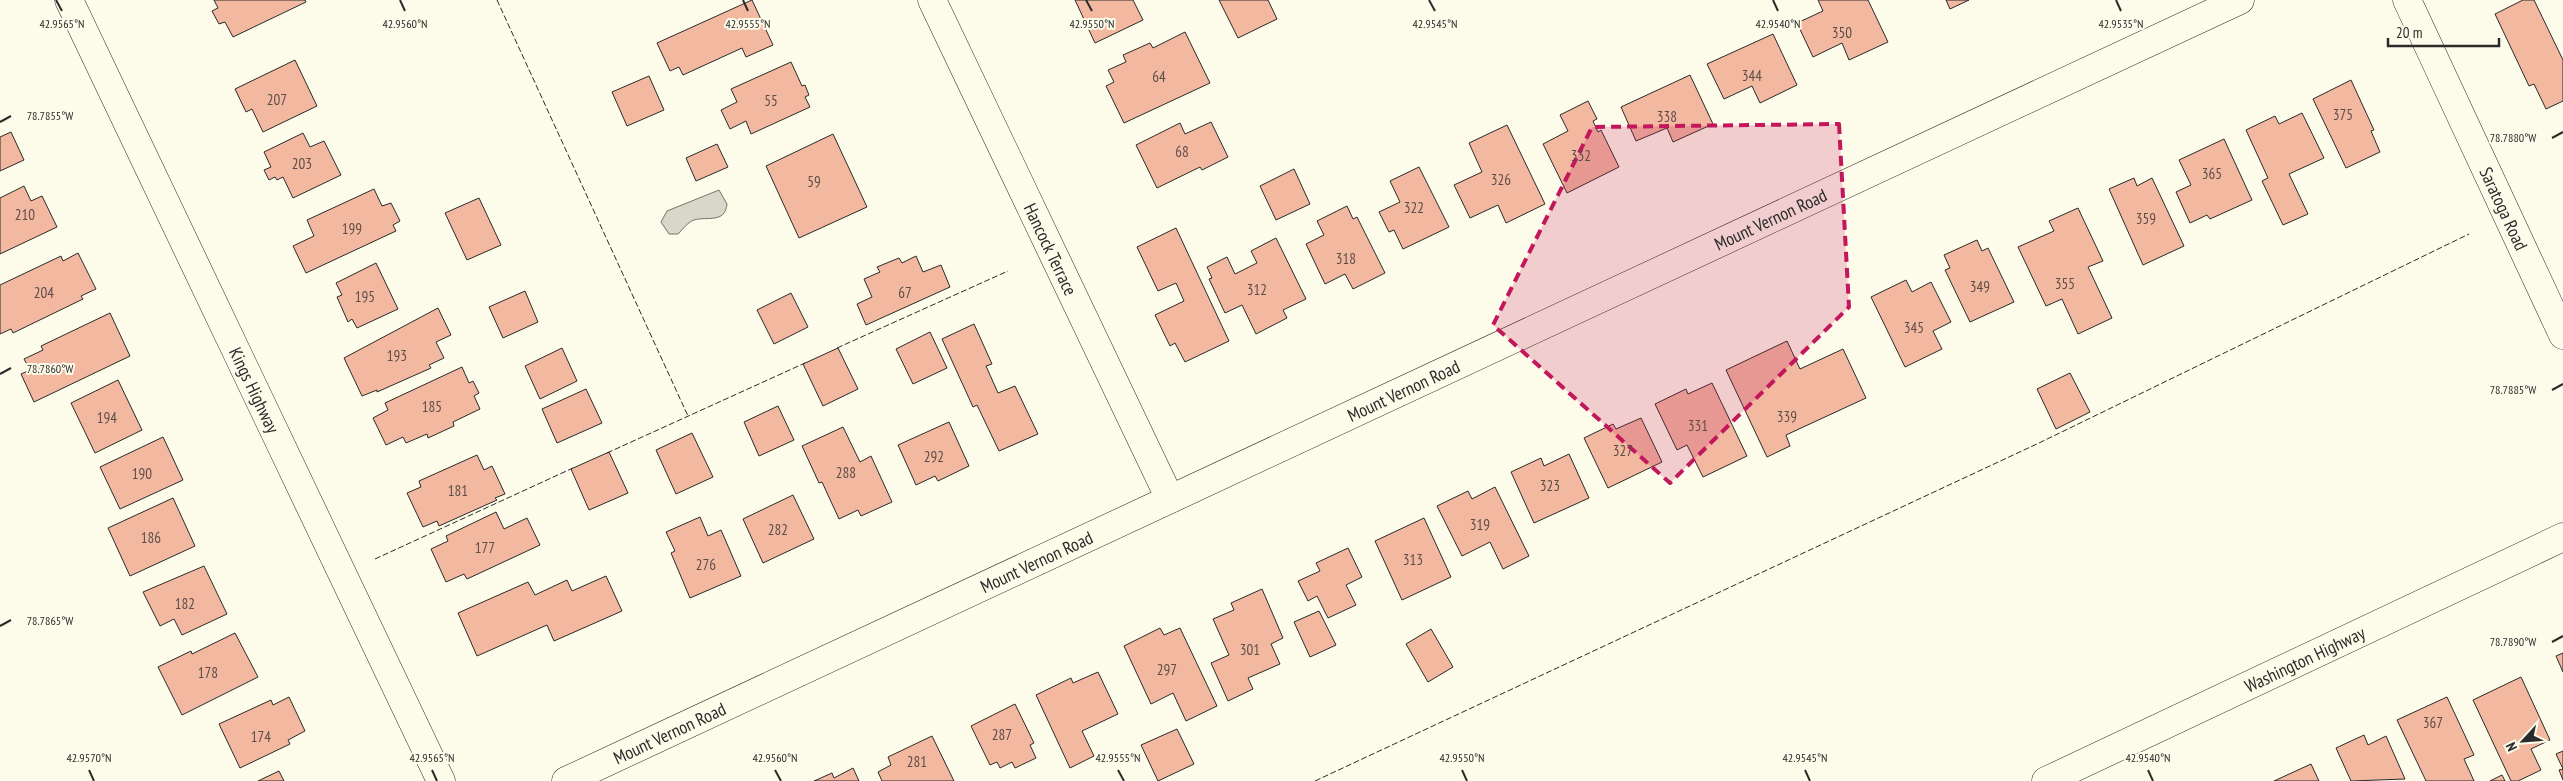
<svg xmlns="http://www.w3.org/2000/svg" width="2563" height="781" font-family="'PT Sans Narrow',sans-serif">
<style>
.water{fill:#d8d7c9;stroke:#74746e}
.building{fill:#f2b8a0;stroke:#2b2b2b}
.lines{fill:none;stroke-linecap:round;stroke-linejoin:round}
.minor-casing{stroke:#2b2b2b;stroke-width:29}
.minor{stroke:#fdfbea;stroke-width:28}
.fence{stroke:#2b2b2b;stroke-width:1;stroke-dasharray:6 2.5;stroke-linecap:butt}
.marked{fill:#c2185b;fill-opacity:0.2;stroke:#c2185b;stroke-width:4;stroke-dasharray:10 6;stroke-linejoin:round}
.ticks{fill:none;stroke:#2b2b2b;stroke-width:2}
.labels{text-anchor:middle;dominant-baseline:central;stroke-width:4;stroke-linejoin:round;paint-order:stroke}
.number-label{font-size:15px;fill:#5d4e48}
.street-label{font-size:18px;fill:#2b2b2b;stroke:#fdfbea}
.ticks-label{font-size:12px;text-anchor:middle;fill:#2b2b2b;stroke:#fdfbea;stroke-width:4;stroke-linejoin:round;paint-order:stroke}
</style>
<rect width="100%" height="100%" fill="#fdfbea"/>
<path class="water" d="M719 190 727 204C725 224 707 216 694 220 688 222 683 229 678 234H669L661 222 667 211Z"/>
<path class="building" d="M214 0H305L306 2 233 37 225 22 219 24 212 11 218 8Z
M752 0 773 45 746 57 742 48 683 75 679 67 670 71 657 43Z
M1075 0H1133L1143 20 1095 43Z
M1219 0H1268L1277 19 1238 38Z
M1818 0H1868L1888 42 1849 60 1842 43 1813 57 1797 23 1823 11Z
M1946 0H1969L1950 9Z
M2523 0H2534L2563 60V101L2546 109 2534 84 2529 86 2495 14Z
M1185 32 1210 83 1124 123 1106 86 1114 82 1108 70 1126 62 1123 55 1150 43 1153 48Z
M1773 34 1797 85 1760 103 1752 86 1724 99 1707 64Z
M295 60 317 106 263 132 252 109 246 112 235 89Z
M791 62 802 86 805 85 809 95 805 97 810 107 751 134 746 121 730 129 721 110 737 102 731 89Z
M1690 75 1713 124 1673 142 1667 128 1636 141 1621 107Z
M649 76 664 110 627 126 612 92Z
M2351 80 2374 130 2371 131 2380 152 2346 168 2313 99Z
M1588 101 1597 119 1593 121 1598 132 1601 130 1619 167 1567 193 1543 144 1568 131 1560 115Z
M2302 113 2324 158 2289 174 2308 214 2283 225 2262 181 2268 178 2246 130 2275 116 2279 124Z
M1211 122 1228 157 1202 170 1200 167 1157 188 1136 145 1180 123 1185 134Z
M1507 125 1545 204 1506 223 1498 205 1470 218 1454 185 1482 172 1469 143Z
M11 132 24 160 0 171V137Z
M303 133 310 147 324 141 341 175 293 198 283 177 277 180 275 177 269 180 264 170 271 167 264 152Z
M833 134 867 207 799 238 766 166Z
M2224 139 2252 200 2210 219 2207 215 2190 223 2176 192 2191 185 2179 160Z
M717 144 728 167 696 181 686 158Z
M1419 167 1449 227 1403 249 1394 230 1389 232 1379 212 1400 202 1390 181Z
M1294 169 1310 204 1276 220 1260 186Z
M2134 178 2137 186 2152 178 2184 246 2143 265 2109 189Z
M24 186 31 201 42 196 57 227 0 254V198Z
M374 189 382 206 391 203 400 221 393 225 396 231 306 273 293 246 314 236 307 220Z
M479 198 501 245 467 260 445 213Z
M1347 206 1353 219 1357 217 1385 273 1353 289 1345 274 1325 284 1306 244 1324 235 1317 221Z
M2078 208 2103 261 2088 267 2112 318 2078 334 2062 299 2046 306 2018 247 2054 231 2049 221Z
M1176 228 1229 341 1185 362 1175 343 1170 346 1155 315 1184 301 1176 283 1158 291 1137 247Z
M1276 238 1306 299 1283 310 1287 318 1256 334 1242 305 1225 313 1209 279 1212 278 1207 267 1227 257 1235 274 1257 263 1251 251Z
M1977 240 1982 251 1988 248 2014 302 1970 322 1945 270 1950 268 1944 255Z
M78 253 96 289 81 296 83 299 13 333 11 329 0 334V285L61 256 63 261Z
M916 256 923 272 941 265 950 287 866 325 857 304 872 297 864 279 880 272 877 267 899 258 902 263Z
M376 263 398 309 357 328 352 319 348 322 337 297 342 295 336 283Z
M1906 280 1912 292 1931 282 1951 322 1933 331 1942 349 1905 367 1871 297Z
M525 291 538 322 503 338 489 307Z
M791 293 808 327 774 344 757 310Z
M438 308 451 335 436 342 444 358 429 365 431 368 377 392V390L362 396 344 358Z
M110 313 130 356 34 402 21 374 30 370 24 359 43 350 41 346Z
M974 324 992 364 986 366 998 393 1015 386 1038 434 999 451 977 405 973 407 942 339Z
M930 332 947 368 913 384 896 349Z
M1787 341 1800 369 1843 349 1866 398 1786 435 1790 446 1767 457 1726 370Z
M562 348 577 381 540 399 525 366Z
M838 348 858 389 823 406 803 364Z
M462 367 469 383 473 381 479 393 474 396 480 409 453 422 454 426 428 438 427 434 406 443 403 437 386 445 373 418 388 410 385 403Z
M2070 373 2090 412 2056 429 2037 389Z
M118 380 142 430 95 453 71 403Z
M1712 383 1747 456 1703 477 1687 445 1677 450 1655 404 1686 389 1688 394Z
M586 389 602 423 557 443 542 409Z
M778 406 794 440 759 456 744 422Z
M1641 418 1662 462 1608 488 1584 438 1613 424 1616 429Z
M949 422 969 466 938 481 935 476 916 485 898 445Z
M843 427 860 462 871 456 892 502 861 516 858 510 839 519 822 482 819 483 802 446Z
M692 433 713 477 676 494 656 450Z
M163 437 183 480 120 509 100 467Z
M609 452 628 493 589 510 571 469Z
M1569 454 1589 498 1534 523 1511 472 1541 458 1544 466Z
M477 455 484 470 492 466 505 494 495 498 497 500 439 526 437 521 423 527 407 493 421 487 419 481Z
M1495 487 1529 556 1503 569 1490 542 1462 556 1437 506 1468 491 1472 499Z
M793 495 814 539 763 563 743 519Z
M173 498 195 546 130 576 108 528Z
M496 512 504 529 527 518 540 545 467 579 464 574 446 582 431 549 448 541 446 536Z
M700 517 708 536 721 530 741 576 690 598 671 553 675 551 666 532Z
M1424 518 1451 577 1402 600 1375 541Z
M1348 548 1362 577 1346 585 1356 605 1328 618 1317 596 1308 601 1298 581 1320 571 1316 563Z
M204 566 227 614 182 635 174 619 160 626 143 592Z
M606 576 622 611 554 641 547 625 477 656 458 613 528 582 535 595 567 580 572 591Z
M1262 589 1283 638 1271 644 1280 664 1248 678 1253 689 1228 701 1211 663 1229 655 1213 619 1234 610 1231 603Z
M1319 611 1336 645 1310 657 1294 622Z
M1160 628 1164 635 1180 628 1217 706 1186 721 1173 693 1151 704 1124 646Z
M1431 629 1453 667 1428 682 1406 644Z
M235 633 258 677 182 715 158 667 191 651 192 654Z
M2563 653V672L2556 656Z
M1098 672 1118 714 1082 731 1094 756 1070 768 1036 695 1071 678 1073 683Z
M2521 677 2550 740 2531 749 2541 770 2518 781H2511L2473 700Z
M289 697 305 731 288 740 290 744 240 768 219 724 271 700 273 705Z
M2447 697 2474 755 2464 759 2474 781H2426L2397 720Z
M1015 704 1034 743 1030 745 1036 758 1015 768 1012 762 1000 768 997 762 990 765 971 726Z
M1177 729 1194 764 1158 781 1141 745Z
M2364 735 2368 745 2386 736 2405 779 2351 781 2336 748Z
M932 736 954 781H882L878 772 891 765 888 757Z
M2563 751V780L2559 770 2563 769 2556 754Z
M2311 764 2319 781H2274Z
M853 768 859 781H814L832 773 834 778Z
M279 771 284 781H258Z
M2502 775 2505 781H2490Z"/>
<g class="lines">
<g class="minor-casing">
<g id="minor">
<path id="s1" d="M69 0 441 781"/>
<path id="s2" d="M932 0 1170 499"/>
<path id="s3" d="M2407 0 2563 335"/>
<path id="s4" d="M566 781 2240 0"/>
<path id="s5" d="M2046 781 2563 537"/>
</g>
</g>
<use href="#minor" class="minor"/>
<path class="fence" d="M497 0 688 416
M837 348 1008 271
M607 453 805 363
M375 559 573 468
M1315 781 2039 443 2469 234"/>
</g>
<path class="marked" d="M1839 124 1849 307 1670 483 1493 325 1592 127Z"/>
<path class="ticks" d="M56 0 62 11M400 0 405 11M743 0 748 11M1086 0 1092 11M1429 0 1435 11M1773 0 1778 11M2116 0 2121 11M0 122 11 116M2552 138 2563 132M0 374 11 368M2552 390 2563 384M0 626 11 620M2552 642 2563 636M89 770 94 781M432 770 437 781M775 770 781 781M1118 770 1124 781M1462 770 1467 781M1805 770 1810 781M2148 770 2153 781"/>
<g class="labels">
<g class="number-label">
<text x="1842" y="32">350</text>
<text x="1752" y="75">344</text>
<text x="1159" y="76">64</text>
<text x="277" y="99">207</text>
<text x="771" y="100">55</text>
<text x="2343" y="114">375</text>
<text x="1667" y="116">338</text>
<text x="1182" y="151">68</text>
<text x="1581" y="155">332</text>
<text x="302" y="163">203</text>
<text x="2212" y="173">365</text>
<text x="1501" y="179">326</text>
<text x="814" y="181">59</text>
<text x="1414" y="207">322</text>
<text x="25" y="214">210</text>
<text x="2146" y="218">359</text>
<text x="352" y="228">199</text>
<text x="1346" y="258">318</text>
<text x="2065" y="283">355</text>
<text x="1980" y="286">349</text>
<text x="1257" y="289">312</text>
<text x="44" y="292">204</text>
<text x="905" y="292">67</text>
<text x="365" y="296">195</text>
<text x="1914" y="327">345</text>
<text x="397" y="355">193</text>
<text x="432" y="406">185</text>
<text x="1787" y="416">339</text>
<text x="107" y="417">194</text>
<text x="1698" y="425">331</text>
<text x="1623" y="450">327</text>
<text x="934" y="456">292</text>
<text x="846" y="472">288</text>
<text x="142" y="473">190</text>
<text x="1550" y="485">323</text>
<text x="458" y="490">181</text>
<text x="1480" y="524">319</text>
<text x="778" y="529">282</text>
<text x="151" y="537">186</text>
<text x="485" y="547">177</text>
<text x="1413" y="559">313</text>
<text x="706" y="564">276</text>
<text x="185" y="603">182</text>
<text x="1250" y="649">301</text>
<text x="1167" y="669">297</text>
<text x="208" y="672">178</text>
<text x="2433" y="722">367</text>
<text x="1002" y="734">287</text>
<text x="261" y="736">174</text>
<text x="917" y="761">281</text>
</g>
<g class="street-label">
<text stroke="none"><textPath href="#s3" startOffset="230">Saratoga Road</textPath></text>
<text stroke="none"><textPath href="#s4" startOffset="1329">Mount Vernon Road</textPath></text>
<text stroke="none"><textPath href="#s2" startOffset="276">Hancock Terrace</textPath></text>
<text stroke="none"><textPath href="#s1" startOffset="432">Kings Highway</textPath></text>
<text stroke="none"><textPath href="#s4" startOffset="924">Mount Vernon Road</textPath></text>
<text stroke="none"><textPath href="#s4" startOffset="519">Mount Vernon Road</textPath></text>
<text stroke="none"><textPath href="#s5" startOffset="286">Washington Highway</textPath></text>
<text stroke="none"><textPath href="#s4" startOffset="114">Mount Vernon Road</textPath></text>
</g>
</g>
<g class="ticks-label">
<text x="62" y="28">42.9565°N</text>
<text x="405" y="28">42.9560°N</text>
<text x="748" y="28">42.9555°N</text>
<text x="1092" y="28">42.9550°N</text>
<text x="1435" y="28">42.9545°N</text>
<text x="1778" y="28">42.9540°N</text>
<text x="2121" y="28">42.9535°N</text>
<text x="50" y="120">78.7855°W</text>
<text x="2513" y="142">78.7880°W</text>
<text x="50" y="373">78.7860°W</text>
<text x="2513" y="394">78.7885°W</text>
<text x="50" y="625">78.7865°W</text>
<text x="2513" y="646">78.7890°W</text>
<text x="89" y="762">42.9570°N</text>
<text x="432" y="762">42.9565°N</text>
<text x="775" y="762">42.9560°N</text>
<text x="1118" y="762">42.9555°N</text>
<text x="1462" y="762">42.9550°N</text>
<text x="1805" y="762">42.9545°N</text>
<text x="2148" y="762">42.9540°N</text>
</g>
<g transform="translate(2523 741) rotate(244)" stroke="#fdfbea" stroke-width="4" paint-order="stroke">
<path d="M0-4L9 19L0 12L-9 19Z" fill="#2b2b2b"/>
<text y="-8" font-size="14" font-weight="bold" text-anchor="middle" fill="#2b2b2b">N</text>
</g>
<path d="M2388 38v8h111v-8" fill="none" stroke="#2b2b2b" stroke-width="2.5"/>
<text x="2396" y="38" font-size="15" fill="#2b2b2b" stroke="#fdfbea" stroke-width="4" paint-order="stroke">20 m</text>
</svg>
